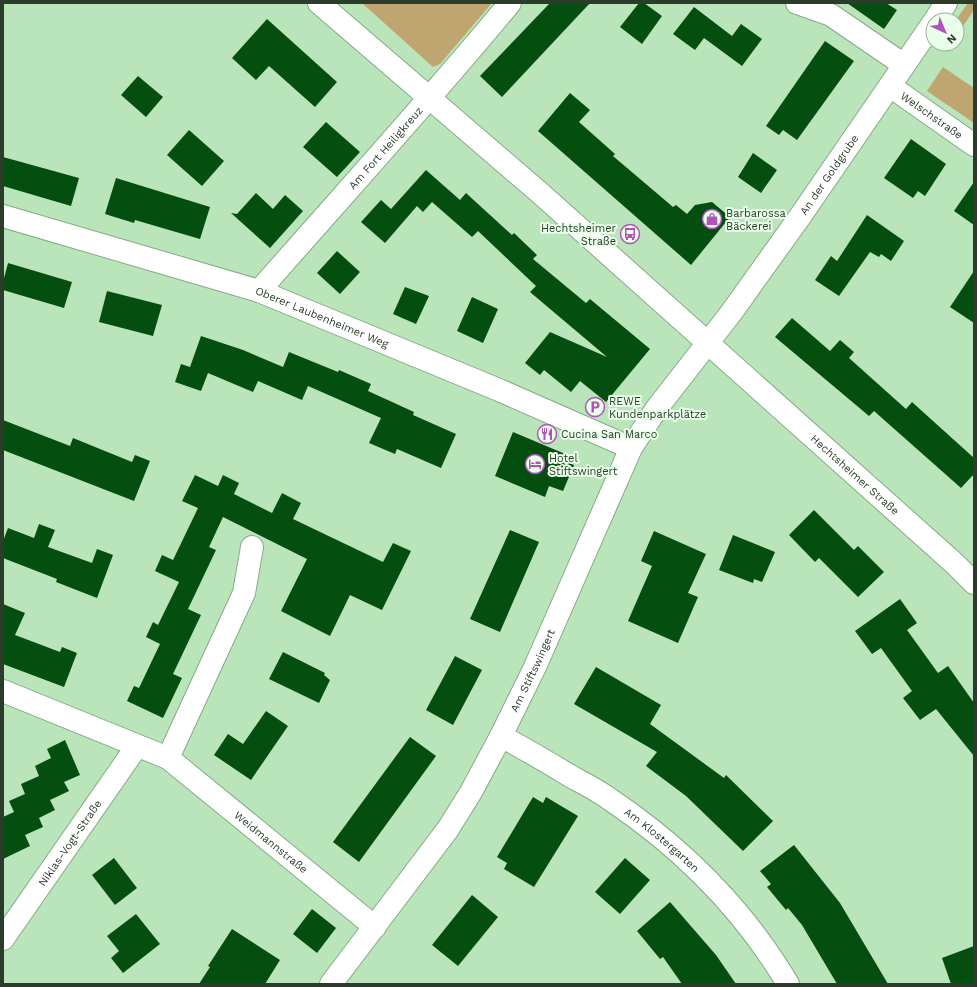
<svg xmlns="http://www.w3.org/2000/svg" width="977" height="987" font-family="'Work Sans',sans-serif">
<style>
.green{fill:#bfa570}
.building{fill:#044e10}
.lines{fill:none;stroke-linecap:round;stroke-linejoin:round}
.minor-casing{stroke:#84ac84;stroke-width:24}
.minor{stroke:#fff;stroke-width:22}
.labels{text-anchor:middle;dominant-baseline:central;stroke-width:4;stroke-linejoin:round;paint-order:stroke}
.street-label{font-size:11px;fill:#2b3c2b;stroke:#eaffe9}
.poi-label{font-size:11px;fill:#2b3c2b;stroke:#eaffe9;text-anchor:start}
</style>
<rect width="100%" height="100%" fill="#bae4ba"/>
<path class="green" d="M362 3H492L440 64 433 67Z
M968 3H974V10L957 35 956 20Z
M943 67 974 88V123L927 91Z"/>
<path class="building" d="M550 3H590L502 97 480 76Z
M639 3H644L662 16 642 44 620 27Z
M847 3H886L897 10 884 29Z
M694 7 732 36 741 24 762 39 742 66 704 38 695 50 673 34Z
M267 19 337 82 315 107 269 66 256 80 232 58Z
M825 41 854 61 797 140 783 130 779 135 766 126Z
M138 76 163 97 146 117 121 95Z
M570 93 590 110 579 122 615 154 613 156 673 207 676 205 687 214 695 205 712 202 730 217 691 265 538 131Z
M326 122 360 152 337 177 303 147Z
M189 130 224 161 202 186 167 155Z
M911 139 946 164 925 196 918 191 913 198 884 178Z
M753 153 777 170 761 193 738 177Z
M3 157 79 178 71 206 3 186Z
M426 170 460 200 466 193 512 235 514 233 537 255 533 259 586 303 590 299 650 349 606 402 580 381 571 392 544 370 540 375 525 363 550 332 607 357 530 292 536 286 478 231 472 237 432 202 423 212 417 206 385 243 361 222 381 200 391 209Z
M116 178 210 207 200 239 135 220 134 223 105 214Z
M974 182V225L954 211Z
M256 193 273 209 285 195 303 211 270 248 231 213 237 214Z
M867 215 904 241 891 261 881 254 879 257 870 252 839 296 815 280 831 256 837 261Z
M337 251 360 272 340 294 317 273Z
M8 263 72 282 64 308 3 290V282Z
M974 271V323L950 307Z
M405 287 429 296 416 324 393 314Z
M107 291 162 305 153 336 99 322Z
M472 297 498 309 483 343 457 331Z
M792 318 830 351 840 340 854 352 849 358 906 409 912 402 974 458V474L961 488 874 411 869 416 775 337Z
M201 336 243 350 283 367 289 352 338 372 339 370 371 384 368 391 414 412 413 415 456 434 441 468 397 449 395 454 369 443 381 418 308 386 302 400 258 381 253 392 208 373 201 391 175 382 181 364 190 367Z
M3 420 70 446 73 438 132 462 135 455 150 461 134 501 3 450Z
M513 432 570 456 567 462 574 465 563 491 549 486 545 497 495 476Z
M195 475 218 486 223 475 239 483 234 494 272 513 282 493 301 503 293 519 383 562 393 543 411 551 382 610 350 595 330 636 281 611 307 559 223 517 209 547 216 550 188 609 201 615 173 674 182 678 163 718 127 701 134 686 139 688 160 644 146 637 153 622 158 625 179 582 155 571 162 555 173 560 198 508 182 501Z
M814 510 854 550 858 546 884 572 858 597 819 558 815 562 789 535Z
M39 524 55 530 48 547 92 563 97 549 113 555 97 598 56 582 57 579 3 558V541L8 528 34 538Z
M510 530 539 542 500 632 470 619Z
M654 531 706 554 688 593 698 597 678 643 628 621 652 566 641 561Z
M733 535 775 552 762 582 754 579 753 583 719 570Z
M900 599 917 623 907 630 938 673 948 666 974 703V756L936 709 920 720 903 698 912 691 881 648 872 654 855 631Z
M3 604 25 613 15 635 60 652 62 647 77 653 64 687 3 664Z
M283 652 325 673 324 675 330 680 319 703 269 679Z
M455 656 482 670 453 725 426 710Z
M596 667 661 705 650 724 724 778 726 775 773 821 743 851 686 796 646 766 657 752 574 704Z
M266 711 288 726 251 780 214 755 228 734 243 744Z
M410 737 436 756 359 862 333 842Z
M65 740 80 775 64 782 69 791 50 800 55 810 39 818 43 827 25 835 30 846 3 859V817L14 812 9 801 25 794 21 784 39 776 35 766 51 758 47 749Z
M533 797 543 803 546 797 578 816 534 887 504 869 507 863 497 857Z
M794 845 840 903 888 984H837L802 925 788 908 786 910 767 887 771 884 760 871Z
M114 858 137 888 115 905 92 875Z
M625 858 650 880 620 914 595 892Z
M472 895 498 917 458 966 432 945Z
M670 902 716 955 736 984H682L663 957 660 959 637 931Z
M312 909 336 928 317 953 293 934Z
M136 914 160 944 123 973 111 958 119 951 107 936Z
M232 929 280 960 265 984H199L210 967 208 966Z
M974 946V984H951L942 958Z"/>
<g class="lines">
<g class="minor-casing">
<g id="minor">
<path id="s1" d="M319 3 540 193 955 564 974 583"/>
<path d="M797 3 831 15 904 65"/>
<path d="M935 20 946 3"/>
<path id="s2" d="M890 86 974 145"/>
<path id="s3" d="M3 216 259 291 499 390 631 448"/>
<path id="s4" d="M259 291C343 195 429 101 510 3"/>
<path id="s5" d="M3 691 168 758 375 927"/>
<path id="s6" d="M501 736C525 749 549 763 572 777 585 784 599 791 611 800 682 848 744 910 788 984"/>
<path d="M168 758 244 593 252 547"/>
<path id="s7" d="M3 939 137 746"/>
<path id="s8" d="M331 984 448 829 471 792 501 736 535 667 631 448 657 408 731 313 799 218 933 23"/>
</g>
</g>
<use href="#minor" class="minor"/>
</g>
<defs>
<g id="shop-ring" transform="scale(1)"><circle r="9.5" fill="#eaffe9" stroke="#b352bb" stroke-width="1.5"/><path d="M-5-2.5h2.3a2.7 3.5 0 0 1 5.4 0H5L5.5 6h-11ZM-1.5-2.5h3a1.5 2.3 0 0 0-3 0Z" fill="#b352bb"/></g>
<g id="bus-ring" transform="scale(1)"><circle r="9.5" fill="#eaffe9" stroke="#b352bb" stroke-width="1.5"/><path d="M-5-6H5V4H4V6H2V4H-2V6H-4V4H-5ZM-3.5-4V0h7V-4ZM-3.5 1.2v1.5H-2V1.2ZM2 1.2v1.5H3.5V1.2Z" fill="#b352bb"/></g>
<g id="parking-ring" transform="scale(1)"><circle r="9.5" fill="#eaffe9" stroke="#b352bb" stroke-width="1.5"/><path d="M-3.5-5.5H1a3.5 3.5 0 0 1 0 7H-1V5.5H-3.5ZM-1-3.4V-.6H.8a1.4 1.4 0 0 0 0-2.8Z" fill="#b352bb"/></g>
<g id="restaurant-ring" transform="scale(1)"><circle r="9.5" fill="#eaffe9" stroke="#b352bb" stroke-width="1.5"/><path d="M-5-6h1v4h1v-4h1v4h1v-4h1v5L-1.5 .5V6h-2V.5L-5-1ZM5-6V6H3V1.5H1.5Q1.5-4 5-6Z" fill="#b352bb"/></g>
<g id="hotel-ring" transform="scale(1)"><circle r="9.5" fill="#eaffe9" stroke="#b352bb" stroke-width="1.5"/><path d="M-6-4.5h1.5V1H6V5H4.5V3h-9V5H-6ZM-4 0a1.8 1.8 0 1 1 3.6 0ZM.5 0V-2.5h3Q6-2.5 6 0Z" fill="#b352bb"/></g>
</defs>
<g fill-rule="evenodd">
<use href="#shop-ring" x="712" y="219"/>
<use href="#bus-ring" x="630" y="234"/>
<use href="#parking-ring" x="595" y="407"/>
<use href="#restaurant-ring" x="547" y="434"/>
<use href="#hotel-ring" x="535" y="464"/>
</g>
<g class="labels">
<g class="street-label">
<text stroke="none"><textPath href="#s2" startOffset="51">Welschstraße</textPath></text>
<text stroke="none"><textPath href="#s4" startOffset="191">Am Fort Heiligkreuz</textPath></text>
<text stroke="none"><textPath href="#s8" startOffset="955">An der Goldgrube</textPath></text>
<text stroke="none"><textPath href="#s3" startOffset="335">Oberer Laubenheimer Weg</textPath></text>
<text stroke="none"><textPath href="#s1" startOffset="714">Hechtsheimer Straße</textPath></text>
<text stroke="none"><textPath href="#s8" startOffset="374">Am Stiftswingert</textPath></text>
<text stroke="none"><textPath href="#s6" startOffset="192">Am Klostergarten</textPath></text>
<text stroke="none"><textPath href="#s7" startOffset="117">Niklas-Vogt-Straße</textPath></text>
<text stroke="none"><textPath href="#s5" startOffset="311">Weidmannstraße</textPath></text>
</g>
<g class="poi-label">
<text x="726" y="213">Barbarossa<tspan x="726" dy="13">Bäckerei</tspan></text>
<text x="616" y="228" text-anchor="end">Hechtsheimer<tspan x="616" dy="13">Straße</tspan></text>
<text x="609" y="401">REWE<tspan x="609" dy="13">Kundenparkplätze</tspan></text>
<text x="561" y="434">Cucina San Marco</text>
<text x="549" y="458">Hotel<tspan x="549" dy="13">Stiftswingert</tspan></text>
</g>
</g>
<rect width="977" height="987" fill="none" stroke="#2b3c2b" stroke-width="8"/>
<g transform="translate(945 32) rotate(136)"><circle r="19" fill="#eaffe9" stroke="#9eb19d"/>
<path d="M0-3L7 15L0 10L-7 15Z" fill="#b352bb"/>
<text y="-6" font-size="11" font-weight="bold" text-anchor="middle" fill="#2b3c2b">N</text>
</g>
</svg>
